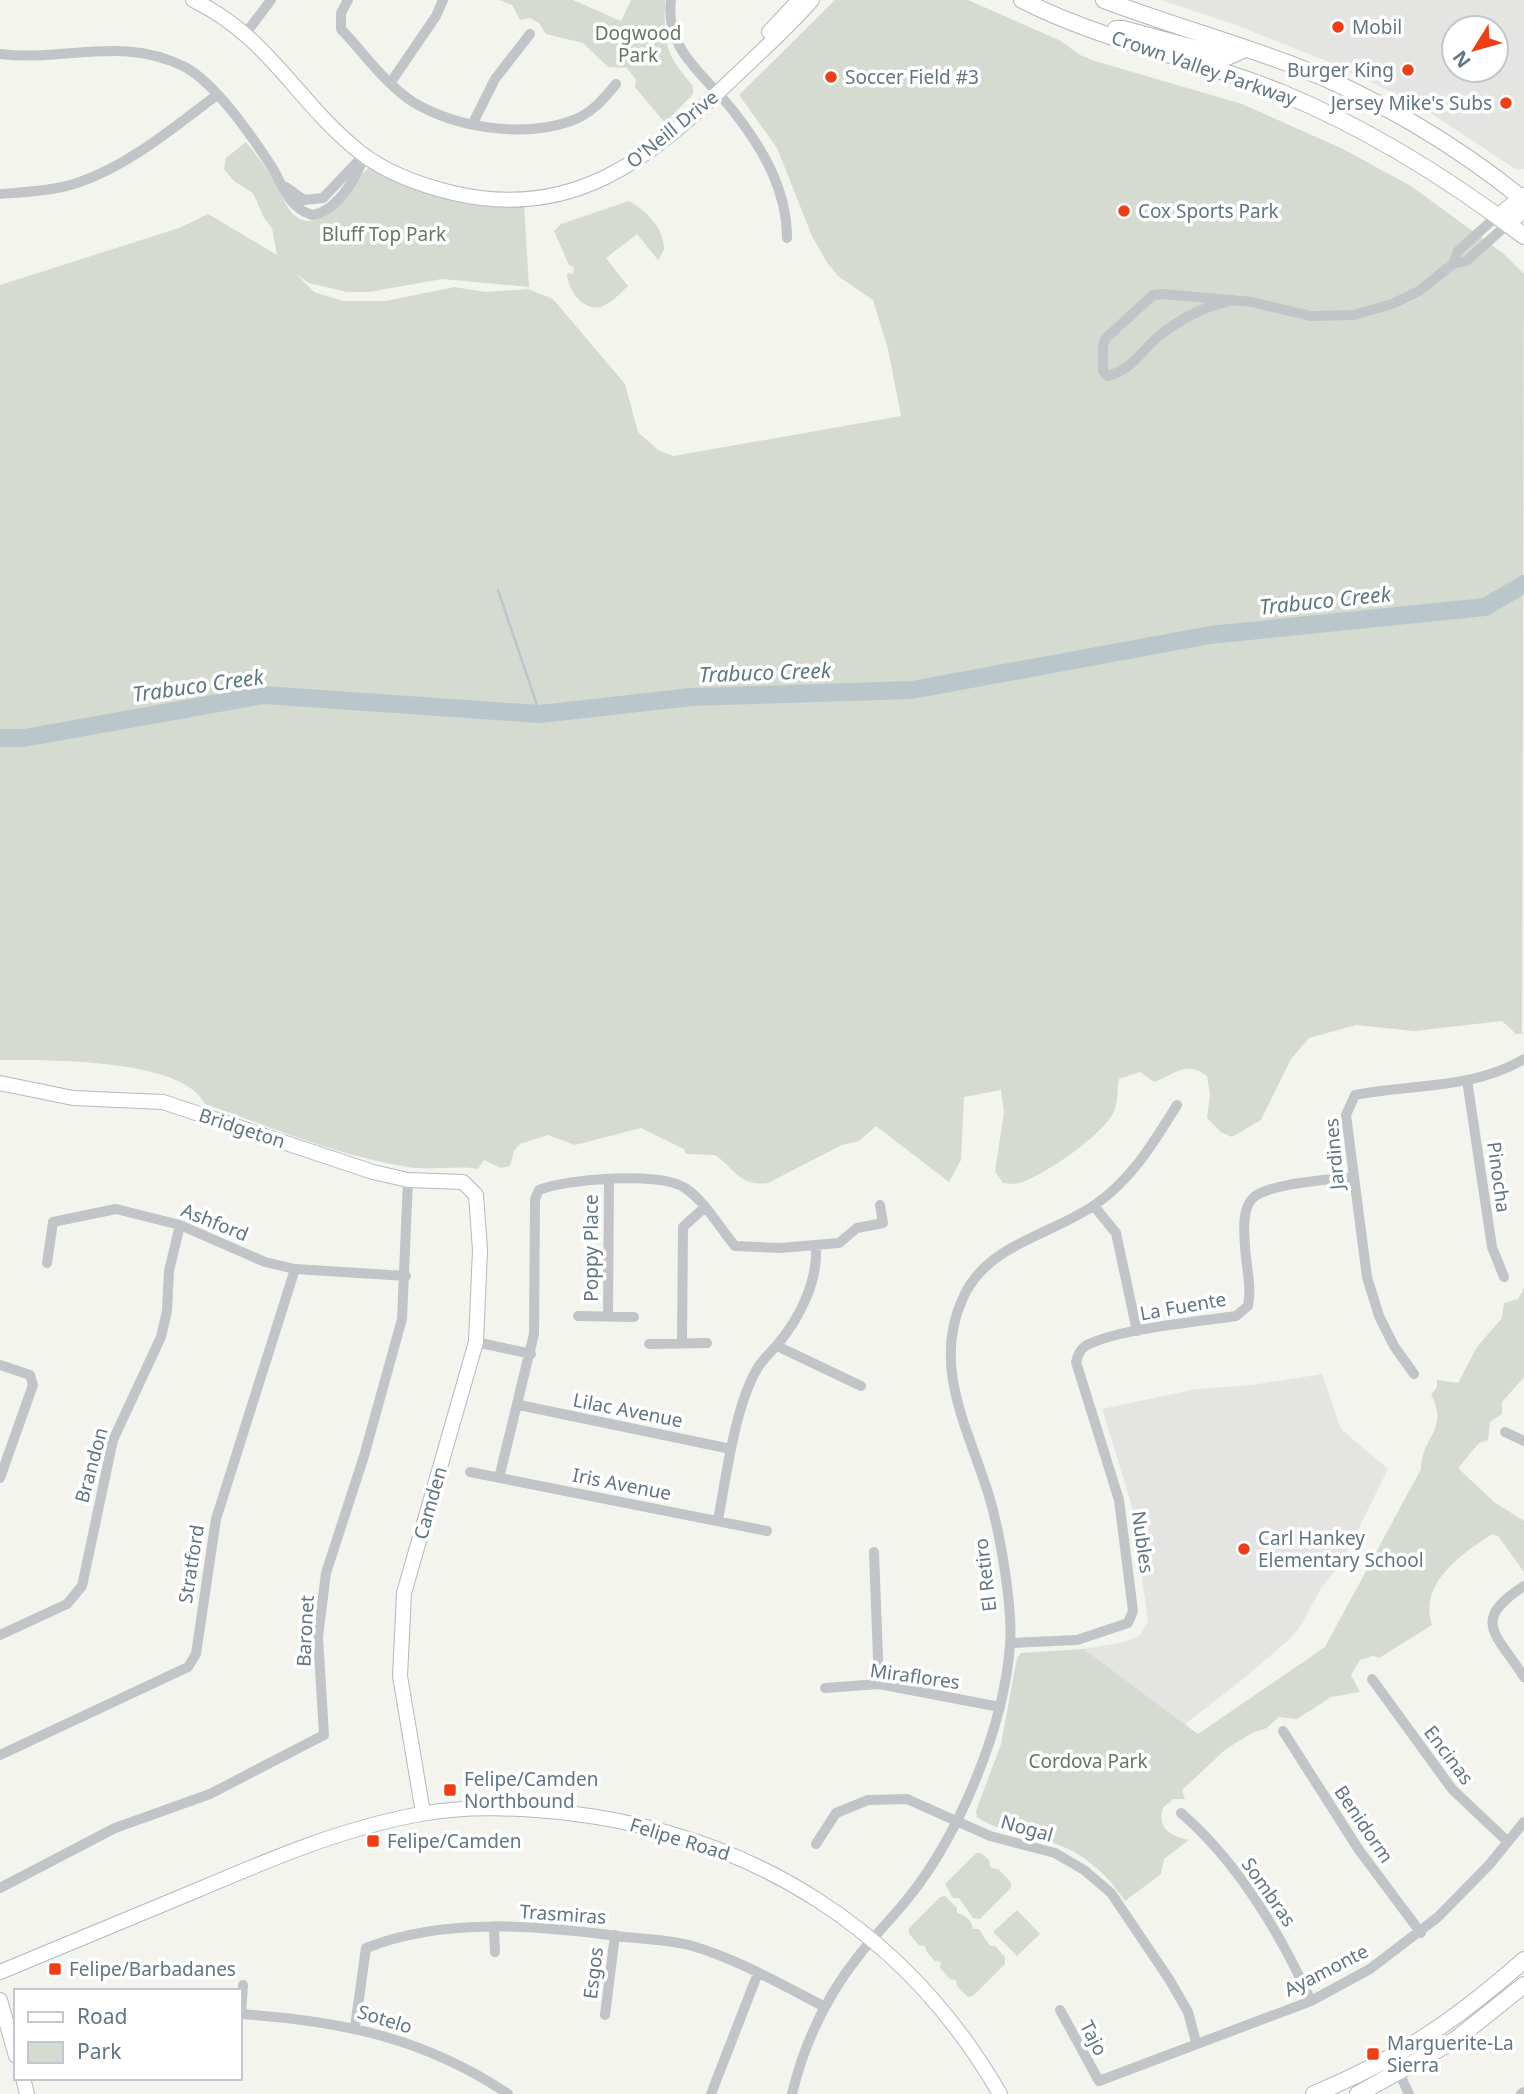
<svg xmlns="http://www.w3.org/2000/svg" width="1524" height="2094" font-family="'Noto Sans',sans-serif">
<style>
.built{fill:#e4e5e3;fill-rule:evenodd}
.green{fill:#d5dbd0}
.lines{fill:none;stroke-linecap:round;stroke-linejoin:round}
.stream{stroke:#b9c7cb;stroke-width:2.5}
.river{stroke:#b9c7cb;stroke-width:18}
.secondary-casing{stroke:#b3b9bd;stroke-width:16}
.primary-casing{stroke:#b2b7ba;stroke-width:18}
.street{stroke:#c1c5c8;stroke-width:10}
.secondary{stroke:#fff;stroke-width:14}
.primary{stroke:#fff;stroke-width:16}
.poi-dot{fill:#ef3e14;stroke:#fff;stroke-width:2.5}
.labels{text-anchor:middle;dominant-baseline:central;stroke-width:7;stroke-linejoin:round;paint-order:stroke}
.poi-label{font-size:19px;fill:#617583;stroke:#fff;text-anchor:start}
.park-label{font-size:19px;fill:#667960;stroke:#fff}
.street-label{font-size:19px;fill:#617583;stroke:#fff}
.water-label{font-size:21px;font-style:italic;fill:#5c7881;stroke:#fff}
</style>
<rect width="100%" height="100%" fill="#f4f4ef"/>
<path class="built" d="M1161 0H1524V169L1517 170 1415 103 1324 60 1233 24ZM1454 28H1496V70H1454Z
M1322 1374 1341 1429 1388 1469 1342 1562 1321 1588 1302 1624 1291 1638 1242 1680 1185 1724 1084 1649 1125 1642 1140 1635 1148 1621 1131 1503 1102 1409 1196 1389 1252 1385Z"/>
<path class="green" d="M499 0H573L621 21 631 0H665C664 44 664 52 693 86V94L665 123 635 87 636 80 627 68 608 67 583 43 546 34 539 23 530 18 520 20 512 5Z
M835 0H968L1061 41 1080 55 1095 61 1242 104 1343 149 1411 186 1504 254 1524 274 1522 1034H1516L1502 1021 1414 1031 1356 1025 1309 1038 1291 1059 1261 1120 1232 1137 1221 1132 1207 1118 1210 1094 1207 1076C1187 1060 1175 1074 1154 1082L1140 1072 1119 1079C1117 1089 1118 1102 1114 1111 1105 1134 1042 1177 1019 1183 1014 1185 1008 1183 1003 1183L995 1171 1004 1112 1001 1090 964 1097 961 1160 949 1182 876 1126 859 1141 842 1145 768 1183C740 1187 735 1169 715 1155L686 1154 684 1149 641 1128 575 1145 548 1135 520 1144 514 1151 510 1166 501 1168 484 1160 478 1169C454 1165 431 1171 408 1167 338 1156 271 1127 205 1104 183 1058 47 1060 0 1060V285L179 228 208 214 277 255 272 228 264 218 253 193 234 181 224 169 226 158 246 142C256 155 268 169 276 184 285 203 296 233 323 216L369 167 524 204 529 287 442 279 369 292H347L309 283 296 274 314 292 343 301H386L454 287 486 292 528 289 553 299 625 384 638 432 658 450 673 456 901 416 888 349 873 300 838 276 826 261 812 236 777 148 739 95Z
M629 201C647 211 664 228 664 250L658 260 637 234 606 258 628 286C620 293 610 305 600 307 582 311 567 288 567 273L573 274 574 267 569 265 554 231 561 224Z
M1524 1288V1377L1502 1402V1414L1490 1422 1488 1440 1479 1443 1458 1468 1494 1502 1524 1521V1572L1498 1536 1492 1534C1462 1554 1418 1583 1432 1625L1379 1658 1373 1656 1360 1660 1351 1675 1360 1692 1331 1697 1297 1719 1279 1717 1267 1728 1252 1733 1226 1749 1182 1790 1185 1799H1173L1163 1808C1157 1830 1170 1835 1189 1840L1164 1859 1161 1874 1125 1901C1105 1871 1079 1849 1043 1840 1019 1834 999 1831 977 1817L976 1811 1001 1744 1017 1658 1021 1653 1084 1649 1198 1734 1325 1647 1421 1469C1421 1437 1450 1429 1431 1395L1437 1387V1380L1458 1383 1477 1347 1502 1318 1504 1303 1518 1299Z
M976 1853H981L989 1860 990 1867 999 1870 1011 1882V1888L980 1919 973 1918 959 1898H953L945 1884Z
M945 1896 957 1908V1913C965 1915 972 1920 973 1929H979L990 1946H995L1005 1957V1964L973 1996 968 1997 957 1986 956 1980 950 1979 940 1968 941 1962 935 1961 926 1951 925 1946 919 1945 909 1934V1928L940 1897Z
M1017 1910 1040 1934 1017 1956 993 1932Z"/>
<g class="lines">
<path class="stream" d="M498 590 540 714"/>
<path class="river" d="M0 738H24L264 695 540 714 691 697 912 690 1210 635 1485 607 1524 584"/>
<g class="secondary-casing">
<path id="secondary" d="M193 0C270 37 297 103 361 153 387 173 420 185 453 193 572 221 648 160 729 82 757 55 787 29 812 0
M769 32 799 0
M1497 216 1524 195
M1508 224 1524 211
M0 1083 73 1098 163 1102 373 1172 408 1180 463 1182 476 1195 480 1250 476 1342 404 1593 400 1676 423 1813
M0 1972C67 1944 134 1917 200 1889 273 1858 343 1828 421 1814 469 1805 520 1808 568 1813 754 1835 906 1931 1000 2094
M0 2000 16 2056
M23 2078 27 2094"/>
</g>
<g class="primary-casing">
<path id="primary" d="M1022 0C1104 42 1197 58 1282 93 1369 129 1449 179 1524 236
M1104 0C1165 23 1228 41 1290 64 1373 95 1455 144 1524 200
M1116 29H1123L1227 57 1245 49
M1314 2094C1400 2058 1454 2022 1524 1960
M1358 2094 1455 2040 1524 1985"/>
</g>
<path class="street" d="M348 0 341 13V29C363 52 386 85 413 102 456 128 523 138 571 121 591 114 603 100 616 84
M671 0C664 51 707 76 734 112 763 149 787 190 787 238
M246 33 271 0
M0 54C64 62 123 35 185 67 215 83 251 135 270 164 283 184 287 207 312 215 336 212 358 177 364 155
M391 82 436 16 443 0
M473 123 495 79 530 34
M286 187 304 200 323 198 364 155
M0 194C27 192 54 191 80 182 131 164 174 127 217 95
M1453 264 1458 251 1497 216
M1233 300C1206 306 1181 318 1159 336 1142 350 1131 371 1107 376L1103 371V345L1106 338 1153 295 1163 294 1252 302 1311 316 1354 315 1392 304 1419 291 1453 264 1466 261 1508 224
M1467 1080 1492 1247 1504 1277
M1094 1206 1116 1233 1137 1331
M47 1263 53 1222 116 1209 180 1225 265 1262 295 1269 406 1276
M578 1316 634 1317
M608 1317 609 1179
M476 1342 531 1354
M682 1343 683 1227 704 1208
M649 1344 707 1343
M777 1346 861 1386
M0 1365 30 1375 33 1385 0 1478
M1414 1374 1394 1346 1379 1316 1367 1277 1346 1115 1355 1095C1411 1084 1475 1089 1524 1059
M519 1405 731 1449
M1505 1432 1524 1441
M470 1472 767 1531
M499 1478 534 1334 535 1199 539 1190C566 1179 660 1171 685 1188 705 1201 719 1227 735 1246L780 1248 839 1243 857 1228 883 1223 880 1205
M718 1520C726 1478 735 1406 757 1369 762 1360 771 1352 778 1344 800 1317 818 1282 816 1246
M874 1552 879 1684
M1524 1586C1470 1621 1496 1633 1524 1677
M0 1635 67 1604 82 1586 113 1440 161 1337 167 1311 169 1271 180 1225
M1011 1643 1077 1640 1128 1623 1133 1611 1119 1500 1076 1362C1078 1355 1080 1349 1087 1345 1122 1328 1196 1322 1236 1316L1248 1306C1252 1286 1246 1267 1245 1246 1244 1233 1242 1210 1252 1199 1266 1183 1330 1180 1352 1177
M1372 1679 1452 1789 1508 1842
M825 1688 879 1684 1000 1707
M1283 1731 1359 1850 1421 1933
M0 1755 188 1667 196 1654 216 1519 295 1269
M1181 1813C1239 1863 1280 1933 1311 2001
M816 1844 836 1813 868 1800 907 1799 990 1836 1055 1853 1084 1870 1111 1893 1169 1979 1188 2012 1196 2042
M0 1888 115 1828 210 1794 324 1735 318 1637 326 1573 364 1456 402 1319 408 1180
M494 1929 495 1952
M1060 2010 1099 2081 1311 2001 1370 1969 1438 1917 1489 1865 1524 1822
M240 2014C340 2021 423 2037 508 2094
M241 2014 243 1985
M605 2015 615 1935
M355 2027 366 1948C446 1916 541 1926 625 1937 646 1939 669 1940 689 1945 736 1958 782 1985 825 2007
M1397 2068 1409 2094
M711 2094 758 1973
M792 2094C804 2044 827 1995 860 1954 876 1934 894 1916 909 1897 960 1833 1004 1727 1010 1645 1013 1608 1000 1532 989 1496 969 1430 932 1368 962 1300 986 1243 1051 1236 1096 1204 1132 1179 1154 1142 1177 1105
M1521 2094 1524 2092"/>
<use href="#secondary" class="secondary"/>
<use href="#primary" class="primary"/>
</g>
<g class="poi-dot">
<circle cx="1338" cy="27" r="7"/>
<circle cx="1408" cy="70" r="7"/>
<circle cx="831" cy="77" r="7"/>
<circle cx="1506" cy="103" r="7"/>
<circle cx="1124" cy="211" r="7"/>
<circle cx="1244" cy="1549" r="7"/>
<rect x="443" y="1783" width="14" height="14" rx="3.5"/>
<rect x="366" y="1834" width="14" height="14" rx="3.5"/>
<rect x="48" y="1962" width="14" height="14" rx="3.5"/>
<rect x="1366" y="2047" width="14" height="14" rx="3.5"/>
</g>
<g class="labels">
<g class="poi-label">
<text x="1352" y="27">Mobil</text>
<text x="1394" y="70" text-anchor="end">Burger King</text>
<text x="845" y="77">Soccer Field #3</text>
<text x="1492" y="103" text-anchor="end">Jersey Mike's Subs</text>
<text x="1138" y="211">Cox Sports Park</text>
<text x="1258" y="1538">Carl Hankey<tspan x="1258" dy="22">Elementary School</tspan></text>
<text x="464" y="1779">Felipe/Camden<tspan x="464" dy="22">Northbound</tspan></text>
<text x="387" y="1841">Felipe/Camden</text>
<text x="69" y="1969">Felipe/Barbadanes</text>
<text x="1387" y="2043">Marguerite-La<tspan x="1387" dy="22">Sierra</tspan></text>
</g>
<g class="park-label">
<text x="638" y="33">Dogwood<tspan x="638" dy="22">Park</tspan></text>
<text x="384" y="234">Bluff Top Park</text>
<text x="1088" y="1761">Cordova Park</text>
</g>
<g class="street-label">
<text transform="translate(1204 68) rotate(19)">Crown Valley Parkway</text>
<text transform="translate(672 129) rotate(-39)">O'Neill Drive</text>
<text transform="translate(242 1128) rotate(18)">Bridgeton</text>
<text transform="translate(1334 1154) rotate(-95)">Jardines</text>
<text transform="translate(1499 1177) rotate(82)">Pinocha</text>
<text transform="translate(215 1222) rotate(22)">Ashford</text>
<text transform="translate(591 1248) rotate(-90)">Poppy Place</text>
<text transform="translate(1183 1306) rotate(-10)">La Fuente</text>
<text transform="translate(628 1410) rotate(11)">Lilac Avenue</text>
<text transform="translate(91 1465) rotate(-75)">Brandon</text>
<text transform="translate(622 1484) rotate(11)">Iris Avenue</text>
<text transform="translate(430 1503) rotate(-74)">Camden</text>
<text transform="translate(1143 1542) rotate(82)">Nubles</text>
<text transform="translate(191 1564) rotate(-81)">Stratford</text>
<text transform="translate(985 1575) rotate(-97)">El Retiro</text>
<text transform="translate(305 1631) rotate(-87)">Baronet</text>
<text transform="translate(915 1676) rotate(8)">Miraflores</text>
<text transform="translate(1449 1755) rotate(53)">Encinas</text>
<text transform="translate(1364 1824) rotate(56)">Benidorm</text>
<text transform="translate(1027 1828) rotate(16)">Nogal</text>
<text transform="translate(680 1839) rotate(17)">Felipe Road</text>
<text transform="translate(1269 1892) rotate(55)">Sombras</text>
<text transform="translate(563 1914) rotate(4)">Trasmiras</text>
<text transform="translate(1326 1970) rotate(-27)">Ayamonte</text>
<text transform="translate(593 1973) rotate(-83)">Esgos</text>
<text transform="translate(385 2019) rotate(17)">Sotelo</text>
<text transform="translate(1094 2038) rotate(63)">Tajo</text>
</g>
<g class="water-label">
<text transform="translate(1325 600) rotate(-6)">Trabuco Creek</text>
<text transform="translate(765 672) rotate(-2)">Trabuco Creek</text>
<text transform="translate(198 685) rotate(-8)">Trabuco Creek</text>
</g>
</g>
<rect x="14" y="1989" width="228" height="91" fill="#ffffff" stroke="#c0c8cd" stroke-width="2"/>
<rect x="28" y="2012" width="35" height="10" fill="#ffffff" stroke="#c0c8cd" stroke-width="2"/>
<text x="77" y="2024" font-size="21" fill="#617583">Road</text>
<rect x="28" y="2042" width="35" height="21" fill="#d5dbd0" stroke="#c0c8cd" stroke-width="2"/>
<text x="77" y="2059" font-size="21" fill="#617583">Park</text>
<g transform="translate(1475 49) rotate(233)"><circle r="33" fill="#ffffff" stroke="#c0c8cd" stroke-width="2"/>
<path d="M0-5L12 26L0 18L-12 26Z" fill="#ef3e14"/>
<text y="-10" font-size="19" font-weight="bold" text-anchor="middle" fill="#617583">N</text>
</g>
</svg>
